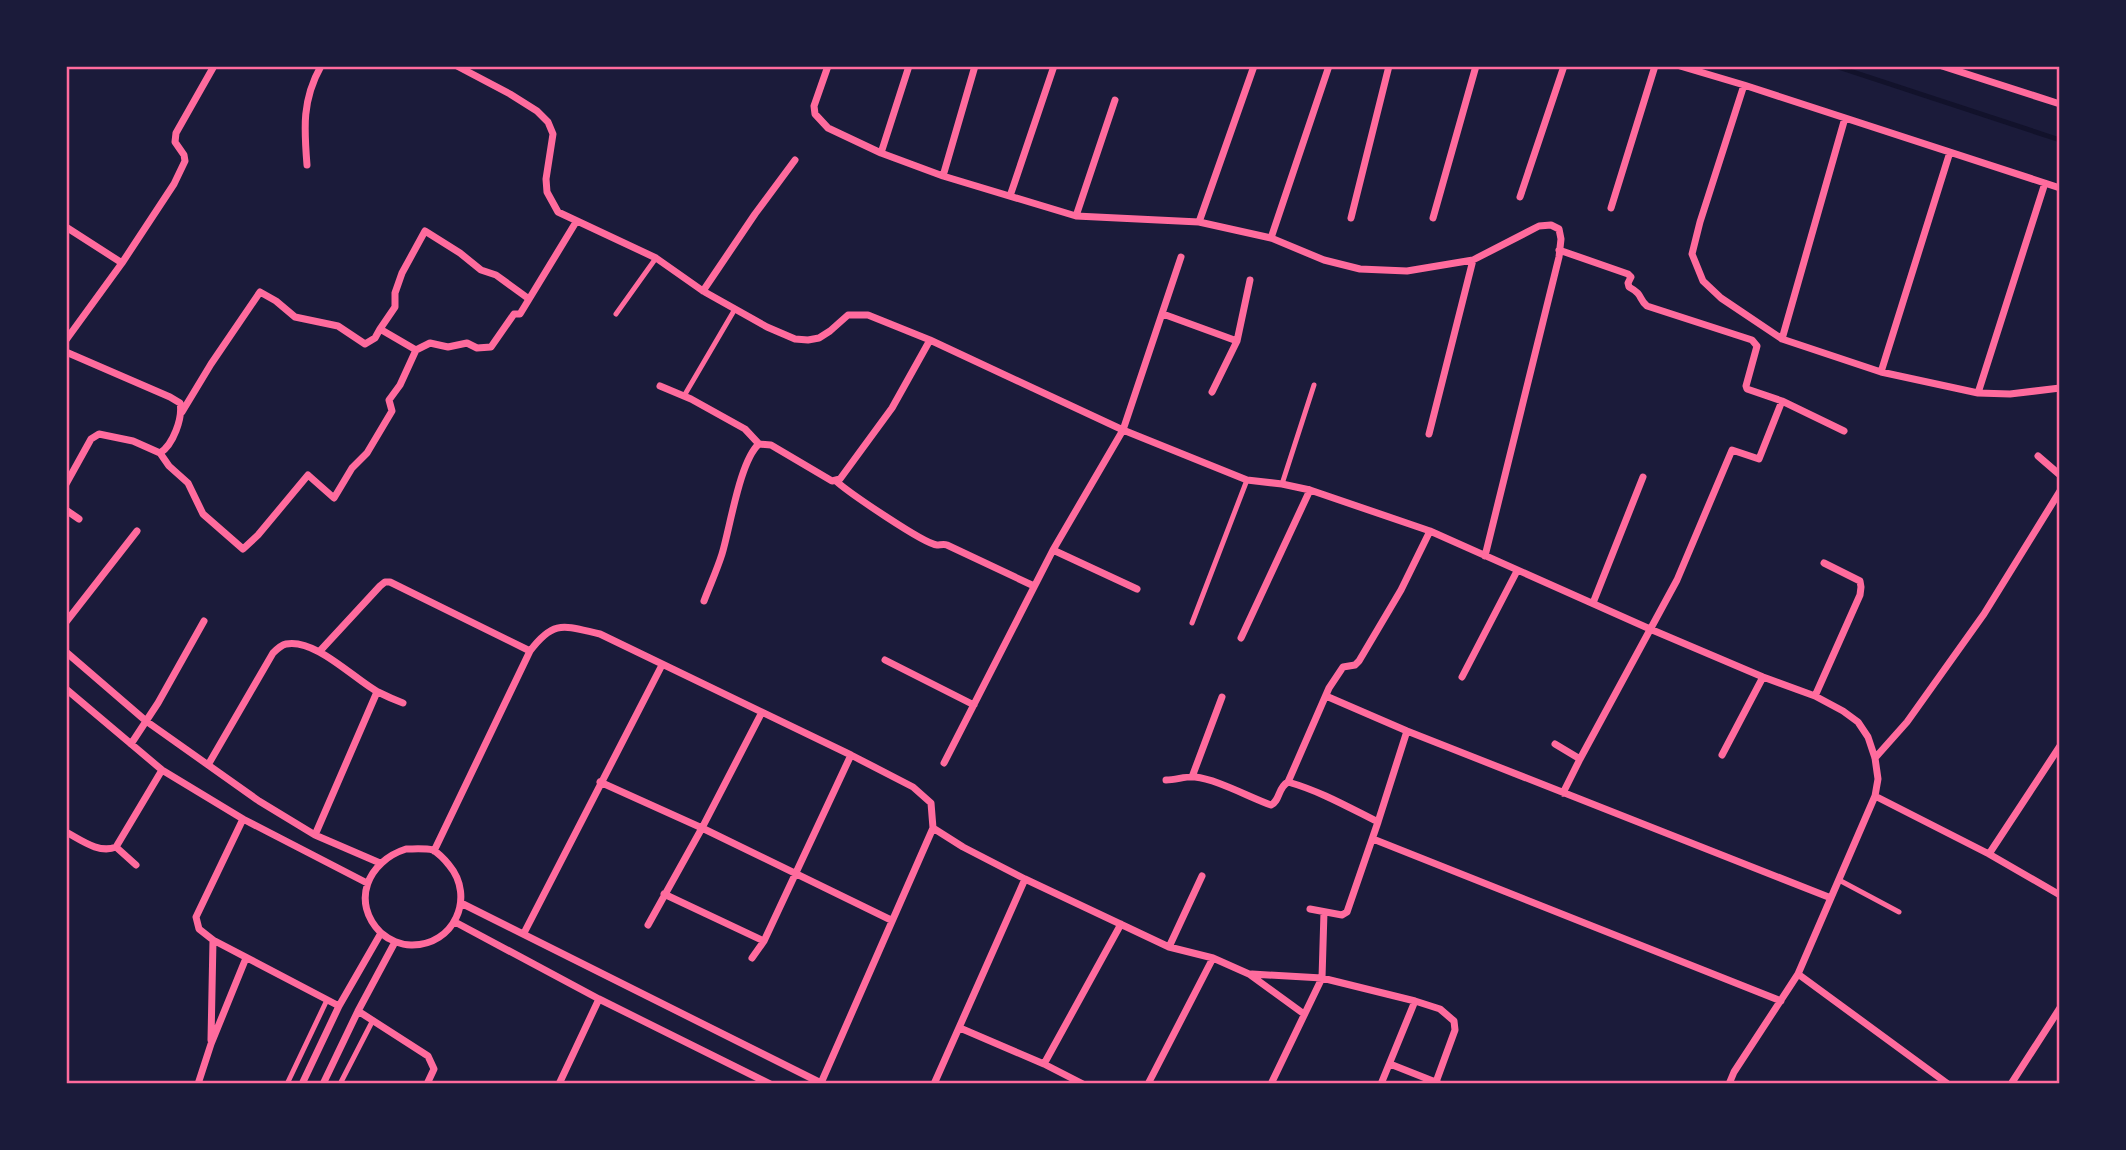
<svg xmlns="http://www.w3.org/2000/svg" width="2126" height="1150" font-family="'DM Sans',sans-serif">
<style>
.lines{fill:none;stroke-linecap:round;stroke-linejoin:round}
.stream{stroke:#12122b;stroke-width:5}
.service{stroke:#ff6b9d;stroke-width:5}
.minor{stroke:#ff6b9d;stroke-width:7}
.neatline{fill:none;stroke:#ff6b9d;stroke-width:2.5}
</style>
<rect width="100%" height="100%" fill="#1b1b3a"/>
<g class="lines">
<path class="stream" d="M1835 66 2060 140"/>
<path class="service" d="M616 314 656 258
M684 396 735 309
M1282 484 1314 385
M1192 623 1247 480
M1839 880 1899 912
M287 1084 327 1000
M340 1084 373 1020"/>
<path class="minor" d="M457 66 510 94 537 111 548 122 553 134 546 179 547 192 558 212 656 258 703 291 767 327 795 339 808 340 819 338 830 331 848 315H868L930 340 1123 430 1247 480 1282 484 1310 490 1430 531 1650 629 1763 677 1815 696 1843 711 1858 722 1868 737 1875 758 1878 779 1875 796 1798 974 1734 1072 1729 1084
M828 66 814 106 815 114 828 128 881 153 943 176 1076 216 1199 222 1271 238 1324 260 1360 269 1407 271 1473 260 1539 226 1551 225 1559 229 1561 239 1559 257 1485 556
M1680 66 1744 85 2060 188
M1942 66 2060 104
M1744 85 1700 222 1692 254 1703 281 1721 298 1782 339 1881 372 1978 393 2010 394 2060 388
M881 153 909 66
M307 165C304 128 302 100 321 66
M943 176 975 66
M1010 196 1054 66
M1520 197 1564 66
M1611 208 1655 66
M1076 216 1115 100
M1351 218 1389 66
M1433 218 1476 66
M1199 222 1254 66
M66 227 122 263
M1271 238 1329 66
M1559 250 1628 274 1631 277 1628 283 1629 287C1644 295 1638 299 1647 306L1752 340 1757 346 1746 386 1747 389 1782 401
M703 291 755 214 795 160
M1163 314 1237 341
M380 329 395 307V293L402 273 425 231 460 253 481 270 496 275 529 299
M1782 339 1845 118
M66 340 122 263 174 184 185 161 184 155 175 142 176 133 214 66
M66 352 170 397 180 403C183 418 173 445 160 453L133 441 99 434 91 439 66 484
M1881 372 1950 152
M660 386 691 399 745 429 759 444
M1212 392 1237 341 1250 280
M1978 393 2045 183
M182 412 211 364 260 292 276 301 295 317 338 326 365 344 375 338 380 329 416 350 430 343 448 347 467 343 477 348 491 347 514 314H520L576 222
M1429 434 1473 260
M160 453 169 466 188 483 203 514 243 549 258 535 308 475 334 498 352 468 367 453 392 411 389 400 400 385 416 350
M2038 456 2060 475
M836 481C848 492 924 544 937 545 940 545 944 544 947 545L1034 586
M66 510 79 519
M1053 550 1137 589
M704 601C710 585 717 570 722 554 730 528 740 460 759 444L771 445 832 481 840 479 892 408 930 340
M1593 603 1643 477
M66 622 137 531
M1241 638 1310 490
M66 652 146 721 259 801 315 835 380 863
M319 652 380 586 385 582H390L530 651
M885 660 974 705
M1462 677 1517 571
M66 689 162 770 243 819 367 883
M1326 696 1407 731 1831 898
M1815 696 1860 595 1861 587 1860 581 1824 563
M131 744 158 703 204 621
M1555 744 1580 759 1677 580 1732 450 1759 459 1782 401 1844 431
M1722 755 1763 677
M1875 758 1907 722 1984 614 2060 491
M944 763 1053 550 1123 430 1181 257
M208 765 273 653C277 649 281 645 286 644 315 638 354 679 378 692 386 696 395 700 403 703
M1192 777 1222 697
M1166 780C1176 780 1186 776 1195 777 1216 779 1249 797 1271 805 1280 801 1278 787 1288 782 1320 791 1348 807 1378 822L1347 912 1342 915 1310 909
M600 782 702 828 891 920
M1288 782 1329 688 1343 667 1355 665 1359 661 1401 590 1430 531
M1563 793 1580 759
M1875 796 1989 854 2060 895
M243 819 196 917 199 929 213 940 339 1006
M1378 822 1407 731
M933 828 963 847 1025 879 1169 947 1213 958 1249 974 1304 1014
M66 832C81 840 99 854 116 847L136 865
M315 835 377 692
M1373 839 1781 1001
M116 847 162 770
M406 849C414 849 425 848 433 850 438 853 445 860 449 865 476 897 454 946 411 945 401 945 389 940 381 933 350 902 368 861 406 849Z
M434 851 530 651C554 619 564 626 600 634L851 755 913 787 931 803 933 828
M1989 854 2060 746
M664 894 764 941
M461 903 823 1084
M455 922 599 999 770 1084
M648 925 702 828 762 712
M524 933 662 665
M1169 947 1202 876
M752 958 764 941 851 755
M1252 974 1322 978 1415 1001 1440 1009 1454 1021 1455 1030 1436 1082
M1798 974 1948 1084
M358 1011 428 1056 434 1069 427 1084
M960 1028 1044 1064 1083 1084
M211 1040 213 940
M1044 1064 1121 924
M1390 1064 1438 1083
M821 1083 933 828
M198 1084 211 1044 246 958
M302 1084 339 1006 381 933
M323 1084 358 1011 395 942
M559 1084 599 999
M934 1084 1025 879
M1148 1084 1213 958
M1271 1084 1322 978 1324 912
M1381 1084 1415 1001
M2011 1084 2060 1008"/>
</g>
<rect width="2126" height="1150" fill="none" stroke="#1b1b3a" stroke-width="136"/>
<rect x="68" y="68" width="1990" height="1014" class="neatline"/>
</svg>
